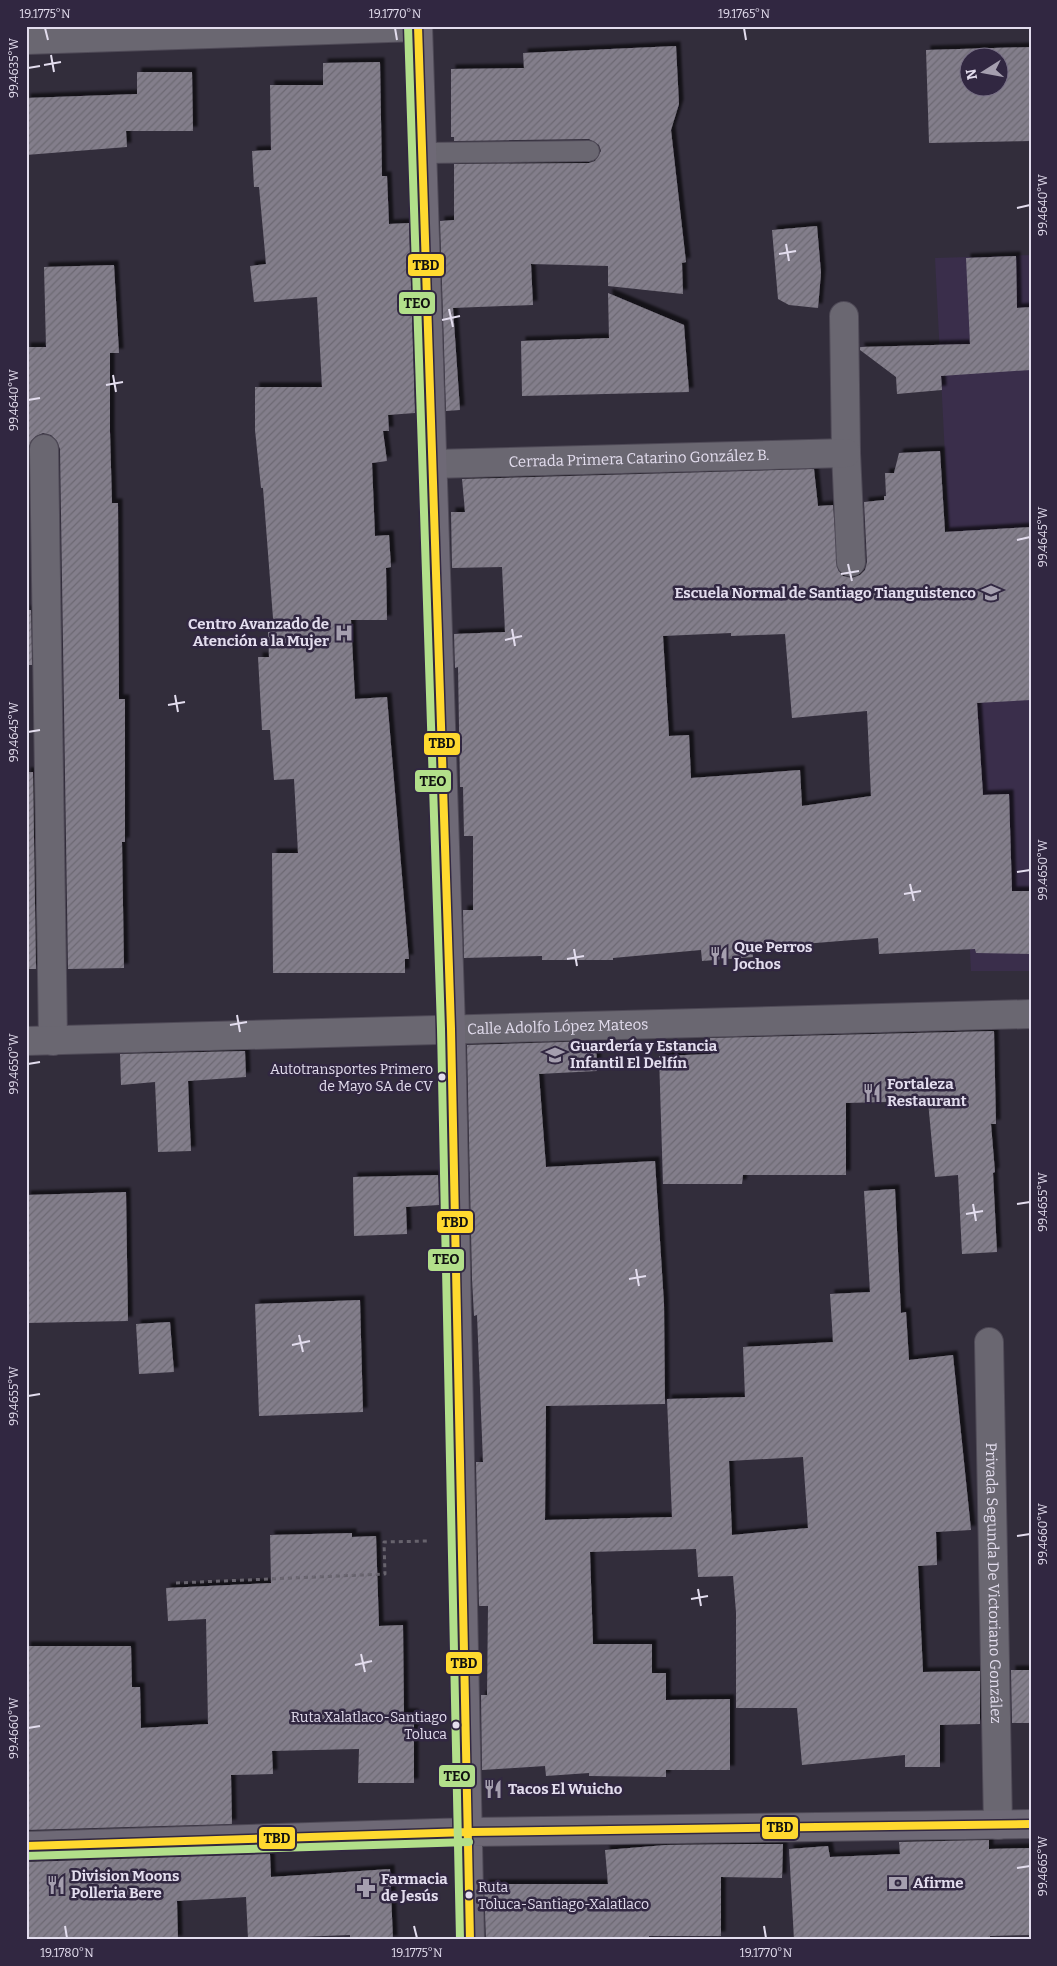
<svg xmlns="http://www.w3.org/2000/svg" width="1057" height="1966" font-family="Bitter,serif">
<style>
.built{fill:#3a2e4b}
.building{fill:url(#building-hatch);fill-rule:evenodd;filter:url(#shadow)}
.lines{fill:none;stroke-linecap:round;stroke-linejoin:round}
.service-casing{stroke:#4f4a57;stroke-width:22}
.minor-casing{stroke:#4f4a57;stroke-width:30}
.secondary-casing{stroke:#4f4a57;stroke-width:30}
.path{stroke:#67636d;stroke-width:3;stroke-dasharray:4 4;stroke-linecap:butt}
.service{stroke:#6a6771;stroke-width:20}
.minor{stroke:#6a6771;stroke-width:28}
.secondary{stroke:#6e6976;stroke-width:28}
.bus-1-casing{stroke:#312741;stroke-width:11}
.bus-2-casing{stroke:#312741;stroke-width:11}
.bus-1{stroke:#ffd92f;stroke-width:8}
.bus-2{stroke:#b2df8a;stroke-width:8}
.ticks{fill:none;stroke:#e3ddee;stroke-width:2}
.bus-dot{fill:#e3ddee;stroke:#312741;stroke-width:2}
.labels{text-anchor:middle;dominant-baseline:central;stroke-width:5;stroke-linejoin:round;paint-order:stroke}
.bus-label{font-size:14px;fill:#e3ddee;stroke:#312741;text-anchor:end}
.street-label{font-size:15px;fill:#e3ddee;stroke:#312741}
.poi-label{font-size:15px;font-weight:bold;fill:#e3ddee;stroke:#312741;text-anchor:start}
.line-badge{stroke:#312741;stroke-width:2}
.pale-badge-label{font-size:14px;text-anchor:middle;font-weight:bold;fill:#111}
.neatline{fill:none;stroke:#e3ddee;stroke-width:2}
.ticks-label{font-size:12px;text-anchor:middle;fill:#e3ddee}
</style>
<defs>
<pattern id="building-hatch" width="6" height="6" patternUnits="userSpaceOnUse" patternTransform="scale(1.25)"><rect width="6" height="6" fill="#837e8b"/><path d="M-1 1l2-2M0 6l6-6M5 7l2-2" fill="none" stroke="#6d6973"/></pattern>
<filter id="shadow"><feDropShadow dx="4.5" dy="-4.5" stdDeviation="1" flood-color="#0009"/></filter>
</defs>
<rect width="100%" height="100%" fill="#322d3b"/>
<path class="built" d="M1031 255V971H971L935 258Z"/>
<path class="building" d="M676 46 679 104 671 130 686 262 682 263 683 294 608 286V266L531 264 533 305 453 308 460 410 446 411 440 221 454 220V164L589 163 595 161 601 151 599 145 589 139 454 141V137H451V69L524 68 523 53Z
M1031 47V141L929 143 926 50ZM970 58H1000V88H970Z
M380 62 382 176H387L389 224 409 223 415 413 388 415 389 431H383L387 461 372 463 375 536 389 535 391 567 386 568 387 620H351L355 699 387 697 409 959H405V973H273L272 853H298L294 779 274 780 270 730H262L258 657H269L268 632 274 631 263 488H261L255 430V387H322L317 297 254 302 250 266 266 264 259 187H254L252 151 271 150 270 85H323V63Z
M137 72H192L193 131H126L127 147 26 155V98L137 94Z
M817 226 821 273 818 308 789 305 778 299 772 230Z
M1016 256 1017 308 1031 307V370L941 376 942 390 897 394 896 377 860 350V347L970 344 966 258Z
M114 265 119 353H110V432L112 503H118L119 699H125V842H122L124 968 68 969 60 449 57 441 51 435 43 433 36 436 31 441 28 449 29 500H26V347H46L44 267Z
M608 293 684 325 689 392 522 396 521 341 609 338Z
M940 451 945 532 1031 527V700L977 703 983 795 1009 794 1012 891H1031V954L976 953 975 949 879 954 878 938 752 948 753 957 702 961 701 950 613 958V960H542V956L464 958 463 910H473V836H464L463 787H460L458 667 455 668 454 634 505 632 502 567 452 568 451 512H465L462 479 814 469 818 506 833 505 838 570 843 576 852 578 860 575 865 570 867 562 864 502 884 500V496H886L885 473H894L899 453ZM731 633V636L785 634 792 718 867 711 871 796 802 806 800 770 691 778 689 735 669 736 663 636Z
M26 610H31L32 665H26Z
M26 772H33L36 969H26Z
M994 1031 996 1124H991L995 1172 993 1173 997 1252 962 1254 958 1175 935 1177 928 1101 846 1103V1175H743L742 1184H663L659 1056 711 1054 710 1038Z
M596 1041 597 1071 539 1074 546 1167 655 1161 664 1304 665 1404 546 1406 545 1520 672 1517 667 1399 745 1397 743 1347 833 1342 830 1294 870 1292 864 1191 895 1189 901 1313 906 1312 909 1360 953 1355 971 1530 936 1532 937 1565 918 1566 923 1672 980 1671V1724L940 1725V1767H905V1755L802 1765 797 1708H736V1612L733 1576 698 1577 696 1549 590 1552 593 1644H652V1673H666V1700L730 1699V1770H666V1777L589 1776V1773L546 1776 545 1766 482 1770 481 1695H487L488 1606H479L476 1462H483L477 1315 474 1316 472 1279 467 1045ZM803 1457 808 1528 732 1535 729 1461Z
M245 1051 246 1077 188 1081 191 1151 158 1152 155 1082 121 1085 120 1054Z
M438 1175 439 1205 406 1207 407 1234 354 1236 353 1177Z
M126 1192 128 1321 26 1323V1195Z
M360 1300 363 1412 259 1416 255 1304Z
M170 1322 174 1372 139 1374 136 1324Z
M352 1533V1537L376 1536 379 1626 403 1625 404 1713H414V1783H358L359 1749 272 1751 273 1774 231 1775 232 1824 26 1830V1646H131L132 1687H140L141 1728 208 1724 206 1619 168 1621 166 1588 271 1583 270 1535Z
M1011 1670H1031V1723H1012Z
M989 1840V1849L1031 1848V1935L990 1936V1940H794L789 1849 828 1846 830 1857 900 1854 899 1842Z
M748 1844H783L782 1878 721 1877V1936H649V1940H486L484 1884H608L605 1850 666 1845Z
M270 1854 271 1877 390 1869 393 1940H350V1935L248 1939 246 1897 177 1901 178 1940H26V1862Z"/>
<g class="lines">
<g class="service-casing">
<path id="service" d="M423 153 589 151"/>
</g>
<g class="minor-casing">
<g id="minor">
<path d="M26 40 418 27"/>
<path d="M844 316 846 453 851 562"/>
<path d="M44 449 53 1041"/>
<path id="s1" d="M433 464 846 453"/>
<path id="s2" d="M26 1041 1031 1014"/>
<path id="s3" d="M989 1342 998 1825"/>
</g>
</g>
<g class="secondary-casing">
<path id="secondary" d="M418 26 451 1029 470 1940
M26 1846 469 1832 1031 1824"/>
</g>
<path class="path" d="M176 1583 385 1574 384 1542 427 1541"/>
<use href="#service" class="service"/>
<use href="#minor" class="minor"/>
<use href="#secondary" class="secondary"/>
<g class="bus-1-casing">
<path id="bus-1" d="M418 26 451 1029 470 1940
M26 1846 469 1832 1031 1824"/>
</g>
<g class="bus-2-casing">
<path id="bus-2" d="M408 26 441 1029 460 1940
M26 1856 469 1842"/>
</g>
<use href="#bus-1" class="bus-1"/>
<use href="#bus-2" class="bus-2"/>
</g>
<path class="ticks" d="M45 28 48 40M395 28 397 40M744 28 746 40M51 55 54 72M44 65 61 62M28 68 40 66M1017 208 1030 205M786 244 789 261M779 254 796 251M449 309 453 327M442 320 460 316M113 375 116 392M106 385 123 382M28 400 40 398M1017 540 1030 537M848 564 852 581M841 574 859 571M512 629 515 646M505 640 522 636M175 695 178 712M168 705 185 702M28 732 40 730M1017 872 1030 870M910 884 914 901M904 894 921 891M574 949 577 966M567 959 584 956M237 1015 240 1032M230 1025 247 1022M28 1064 40 1062M973 1204 976 1221M1017 1204 1030 1202M966 1214 983 1211M636 1269 639 1286M629 1279 646 1276M299 1335 303 1352M292 1345 310 1341M28 1396 40 1394M1017 1536 1030 1534M698 1589 701 1606M691 1599 708 1596M361 1654 365 1672M355 1665 372 1661M28 1728 40 1726M1017 1868 1030 1866M65 1926 67 1938M414 1926 417 1938M764 1926 766 1938"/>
<defs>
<g id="university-bare" transform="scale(1.5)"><path d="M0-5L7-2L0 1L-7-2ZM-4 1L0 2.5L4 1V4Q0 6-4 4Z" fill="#a59faf" stroke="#312741" stroke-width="2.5" paint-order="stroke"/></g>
<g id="hospital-bare" transform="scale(1.5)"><path d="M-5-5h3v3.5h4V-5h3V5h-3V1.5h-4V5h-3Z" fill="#a59faf" stroke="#312741" stroke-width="2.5" paint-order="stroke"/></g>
<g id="restaurant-bare" transform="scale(1.5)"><path d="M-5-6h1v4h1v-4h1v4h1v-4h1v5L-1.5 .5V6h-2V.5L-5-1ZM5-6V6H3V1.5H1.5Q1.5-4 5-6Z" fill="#a59faf" stroke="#312741" stroke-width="2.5" paint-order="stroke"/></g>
<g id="school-bare" transform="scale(1.5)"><path d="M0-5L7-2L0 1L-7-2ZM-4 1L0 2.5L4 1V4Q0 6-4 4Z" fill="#a59faf" stroke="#312741" stroke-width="2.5" paint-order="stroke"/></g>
<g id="bank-bare" transform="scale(1.5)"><path d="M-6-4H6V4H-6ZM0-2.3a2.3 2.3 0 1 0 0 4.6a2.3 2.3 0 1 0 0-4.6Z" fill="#a59faf" stroke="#312741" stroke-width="2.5" paint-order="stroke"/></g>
<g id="pharmacy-bare" transform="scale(1.5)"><path d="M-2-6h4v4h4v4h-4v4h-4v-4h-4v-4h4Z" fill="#a59faf" stroke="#312741" stroke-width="2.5" paint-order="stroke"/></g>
</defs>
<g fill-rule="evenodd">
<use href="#university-bare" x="991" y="593"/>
<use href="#hospital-bare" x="344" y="633"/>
<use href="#restaurant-bare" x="719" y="956"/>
<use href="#school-bare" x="555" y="1055"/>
<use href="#restaurant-bare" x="872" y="1093"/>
<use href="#restaurant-bare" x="493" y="1789"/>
<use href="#bank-bare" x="898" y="1883"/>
<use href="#restaurant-bare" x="56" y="1885"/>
<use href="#pharmacy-bare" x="366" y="1888"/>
</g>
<g class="bus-dot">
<circle cx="442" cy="1077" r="4.5"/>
<circle cx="456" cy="1725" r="4.5"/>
<circle cx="469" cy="1895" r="4.5"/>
</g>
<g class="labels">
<g class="bus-label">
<text x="433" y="1069">Autotransportes Primero<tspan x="433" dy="17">de Mayo SA de CV</tspan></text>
<text x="447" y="1717">Ruta Xalatlaco-Santiago<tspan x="447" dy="17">Toluca</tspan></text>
<text x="478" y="1887" text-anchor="start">Ruta<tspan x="478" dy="17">Toluca-Santiago-Xalatlaco</tspan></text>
</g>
<g class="street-label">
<text stroke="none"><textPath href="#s1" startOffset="206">Cerrada Primera Catarino González B.</textPath></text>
<text stroke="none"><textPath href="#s2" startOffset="532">Calle Adolfo López Mateos</textPath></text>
<text stroke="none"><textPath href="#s3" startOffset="241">Privada Segunda De Victoriano González</textPath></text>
</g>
<g class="poi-label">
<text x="976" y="593" text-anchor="end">Escuela Normal de Santiago Tianguistenco</text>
<text x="329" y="624" text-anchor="end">Centro Avanzado de<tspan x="329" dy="17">Atención a la Mujer</tspan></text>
<text x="734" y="947">Que Perros<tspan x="734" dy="17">Jochos</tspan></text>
<text x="570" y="1046">Guardería y Estancia<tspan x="570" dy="17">Infantil El Delfín</tspan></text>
<text x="887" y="1084">Fortaleza<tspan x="887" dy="17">Restaurant</tspan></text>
<text x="508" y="1789">Tacos El Wuicho</text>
<text x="71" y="1876">Division Moons<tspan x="71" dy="17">Polleria Bere</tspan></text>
<text x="381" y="1879">Farmacia<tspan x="381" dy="17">de Jesús</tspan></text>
<text x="913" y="1883">Afirme</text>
</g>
</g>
<g class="line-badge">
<rect x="407" y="253" width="38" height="24" rx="5" fill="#ffd92f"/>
<rect x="398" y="291" width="38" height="24" rx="5" fill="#b2df8a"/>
<rect x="423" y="732" width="38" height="24" rx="5" fill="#ffd92f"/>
<rect x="414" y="769" width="38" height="24" rx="5" fill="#b2df8a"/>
<rect x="436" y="1210" width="38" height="24" rx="5" fill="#ffd92f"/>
<rect x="427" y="1248" width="38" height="24" rx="5" fill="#b2df8a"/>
<rect x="445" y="1651" width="38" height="24" rx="5" fill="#ffd92f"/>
<rect x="438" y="1764" width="38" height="24" rx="5" fill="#b2df8a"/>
<rect x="761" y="1816" width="38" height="24" rx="5" fill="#ffd92f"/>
<rect x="258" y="1826" width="38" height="24" rx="5" fill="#ffd92f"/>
</g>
<g class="pale-badge-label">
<text x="426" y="270">TBD</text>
<text x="417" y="308">TEO</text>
<text x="442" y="748">TBD</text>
<text x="433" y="786">TEO</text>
<text x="455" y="1227">TBD</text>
<text x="446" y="1264">TEO</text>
<text x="464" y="1668">TBD</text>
<text x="457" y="1781">TEO</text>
<text x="780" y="1832">TBD</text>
<text x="277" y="1843">TBD</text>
</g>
<rect width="1057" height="1966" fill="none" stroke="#312741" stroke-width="55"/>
<g transform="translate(984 72) rotate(259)"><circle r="24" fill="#312741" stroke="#787086"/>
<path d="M0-4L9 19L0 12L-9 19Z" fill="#a59faf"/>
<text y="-8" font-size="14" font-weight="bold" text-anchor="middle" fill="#e3ddee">N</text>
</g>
<rect x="28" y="28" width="1002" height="1910" class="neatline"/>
<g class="ticks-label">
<text x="45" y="18">19.1775°N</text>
<text x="395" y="18">19.1770°N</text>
<text x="744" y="18">19.1765°N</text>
<text transform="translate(14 68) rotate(-90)" y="4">99.4635°W</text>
<text transform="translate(1043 205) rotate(-90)" y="4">99.4640°W</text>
<text transform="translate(14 400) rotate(-90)" y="4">99.4640°W</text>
<text transform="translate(1043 537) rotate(-90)" y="4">99.4645°W</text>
<text transform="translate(14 732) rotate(-90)" y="4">99.4645°W</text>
<text transform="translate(1043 870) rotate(-90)" y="4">99.4650°W</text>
<text transform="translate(14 1064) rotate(-90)" y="4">99.4650°W</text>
<text transform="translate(1043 1202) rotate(-90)" y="4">99.4655°W</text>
<text transform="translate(14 1396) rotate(-90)" y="4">99.4655°W</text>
<text transform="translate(1043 1534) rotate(-90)" y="4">99.4660°W</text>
<text transform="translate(14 1728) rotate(-90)" y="4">99.4660°W</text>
<text transform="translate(1043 1866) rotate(-90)" y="4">99.4665°W</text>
<text x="67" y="1957">19.1780°N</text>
<text x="417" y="1957">19.1775°N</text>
<text x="766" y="1957">19.1770°N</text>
</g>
</svg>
